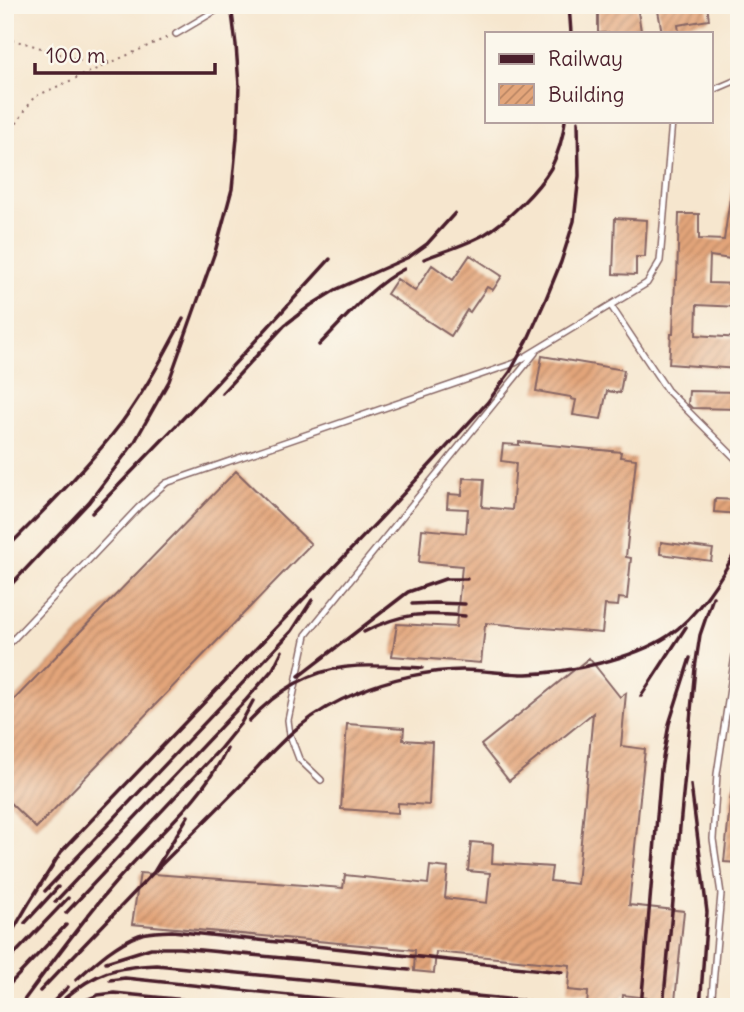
<svg xmlns="http://www.w3.org/2000/svg" width="744" height="1012" font-family="Delius,sans-serif">
<style>
.building{fill:url(#building-hatch)}
.lines{fill:none;stroke-linecap:round;stroke-linejoin:round}
.lane-casing{stroke:#866564;stroke-width:8}
.path{stroke:#866564;stroke-width:2;stroke-dasharray:2 5;stroke-linecap:butt}
.lane{stroke:#fff;stroke-width:5}
.rail{stroke:#4a1f2b;stroke-width:3.5}
</style>
<defs>
<pattern id="building-hatch" width="6" height="6" patternUnits="userSpaceOnUse" patternTransform="scale(1.75)"><rect width="6" height="6" fill="#e3a57a"/><path d="M-1 1l2-2M0 6l6-6M5 7l2-2" fill="none" stroke="#ba8664"/></pattern>
</defs>
<rect width="100%" height="100%" fill="#fbf7ec"/>
<filter id="ink" filterUnits="userSpaceOnUse"><feTurbulence type="fractalNoise" baseFrequency=".0143" numOctaves="2"/><feDisplacementMap in="SourceGraphic" scale="14" xChannelSelector="R" yChannelSelector="G"/><feConvolveMatrix kernelMatrix="1 2 1 2 8 2 1 2 1" color-interpolation-filters="sRGB"/></filter>
<filter id="wash" filterUnits="userSpaceOnUse"><feTurbulence type="fractalNoise" baseFrequency=".00686" numOctaves="4" result="noise"/><feDisplacementMap in="SourceGraphic" scale="28" xChannelSelector="R" yChannelSelector="G"/><feGaussianBlur stdDeviation="1.57" result="paint"/><feColorMatrix in="noise" values="0 0 0 0 0 0 0 0 0 0 0 0 0 0 0 0 0 1.4 0 .05"/><feComposite in="paint" operator="in"/></filter>
<g filter="url(#wash)">
<rect width="100%" height="100%" fill="#f6e6ce"/>
<g id="blocks">
<path class="building" d="M620 5H637L641 31 629 33H598V7Z
M657 5H707L709 20 678 25 679 32 662 33Z
M733 178 739 179 738 260 710 256 709 283 739 284V307L697 305 696 335 739 338 738 369 669 364 671 334H673L675 280H677L679 214H699V239L724 240Z
M615 218 647 220 645 257H636V275L613 274Z
M470 255 502 276 493 290 487 287 470 312 467 310 451 336 387 294 397 279 415 291 432 265 453 280Z
M542 356 624 370 620 393 607 391 601 419 573 415 576 400 571 399V397L536 391Z
M689 391 739 392V409L692 408 688 404Z
M519 442 621 452 620 457 636 459 626 557 631 558 627 599 619 598 618 606 605 605 602 633 486 623V626H485L481 663 392 656 397 624 456 627 462 566 419 562 422 529 466 533 468 509 447 508 448 494 462 495 463 478 484 479 482 507 512 510 516 463 501 461 503 444 519 445Z
M236 471 311 544 36 828 5 798V709Z
M715 499 739 500V514L714 512Z
M661 542 713 549 711 561 660 554Z
M589 658 620 697 626 693 621 746 645 749 629 905 684 911 675 1001 623 995 622 1007H587L588 992 568 990 570 965 436 952 434 973 414 971 415 950 132 924 140 873 343 888 345 875 428 884 430 866 448 868 445 898 487 903 490 873 468 871 471 842 493 844 492 863 552 867 550 881 577 884 593 713 509 781 481 745Z
M347 724 404 728 403 740 432 742 429 805 398 803V813L341 809Z
M732 785H739V863L724 862Z"/>
</g>
</g>
<g filter="url(#ink)">
<use href="#blocks" fill-opacity="0" stroke="#866564" stroke-width="2"/>
<g class="lines">
<g class="lane-casing">
<path id="lane" d="M176 34 225 5
M711 91 739 79
M611 306 667 390 739 462
M5 648 139 507 166 483 515 363 647 283 660 261 672 121
M321 780 299 759 290 735 288 720 306 635 535 353
M711 1007 721 894 713 839 717 774 739 629"/>
</g>
<path class="path" d="M5 39 25 43 85 62H109
M5 141 34 97 168 37
M5 278V286"/>
<use href="#lane" class="lane"/>
<path class="rail" d="M569 5 571 33
M424 259C444 251 466 245 485 234 507 221 538 190 551 168 558 154 563 136 565 121
M285 325 311 305 337 289 409 257 427 244 455 213
M319 345C344 320 372 285 404 269
M222 393 285 325 277 332
M92 513 216 384 330 259
M5 550C45 509 87 468 122 422 146 389 164 355 183 319
M5 591 89 502 134 443 169 381 215 252 232 189 237 138 239 85 236 45 231 5
M412 604 434 603 465 604
M364 632C402 612 423 613 465 616
M299 676 408 592 445 579H467
M641 696 686 627
M249 721C275 693 308 671 347 667 371 664 397 667 422 668
M691 785 707 912 700 1007
M154 872C183 843 211 815 240 786 259 766 278 743 300 726 317 712 339 700 359 692 389 679 430 670 463 670 484 670 505 674 526 674 567 673 633 659 668 636 697 617 723 576 739 545
M45 891 292 631 312 600
M55 902 246 700 273 669 282 651
M66 913 219 750 241 723 253 701
M25 923 58 887
M5 944 29 903 61 852 381 518 487 403 510 372 527 341 545 301 561 262 574 221 579 176 578 121
M106 962 151 948H179L409 970
M5 964 68 898
M76 980C95 963 115 944 139 935 150 931 162 932 172 931L562 972
M110 980 125 978 405 1007
M5 989 66 925
M40 991 154 872 188 816
M65 998C96 972 115 967 156 965L527 1001
M19 1007C50 965 80 923 114 884 152 839 200 803 227 749
M48 1007 68 987
M68 1007 98 995 114 993 259 1007
M641 1007 661 769 669 724 690 658
M663 1007 695 668 700 635 713 597"/>
</g>
</g>
<rect width="744" height="1012" fill="none" stroke="#fbf7ec" stroke-width="28"/>
<rect x="485" y="32" width="228" height="91" fill="#fbf7ec" stroke="#b4a19f" stroke-width="2"/>
<rect x="499" y="54" width="35" height="10" fill="#4a1f2b" stroke="#b4a19f" stroke-width="2"/>
<text x="548" y="66" font-size="21" fill="#4a1f2b">Railway</text>
<rect x="499" y="84" width="35" height="21" fill="url(#building-hatch)" stroke="#b4a19f" stroke-width="2"/>
<text x="548" y="102" font-size="21" fill="#4a1f2b">Building</text>
<path d="M35 63v10h180v-10" fill="none" stroke="#4a1f2b" stroke-width="3.5"/>
<text x="46" y="63" font-size="21" fill="#4a1f2b" stroke="#fbf7ec" stroke-width="5" paint-order="stroke">100 m</text>
</svg>
